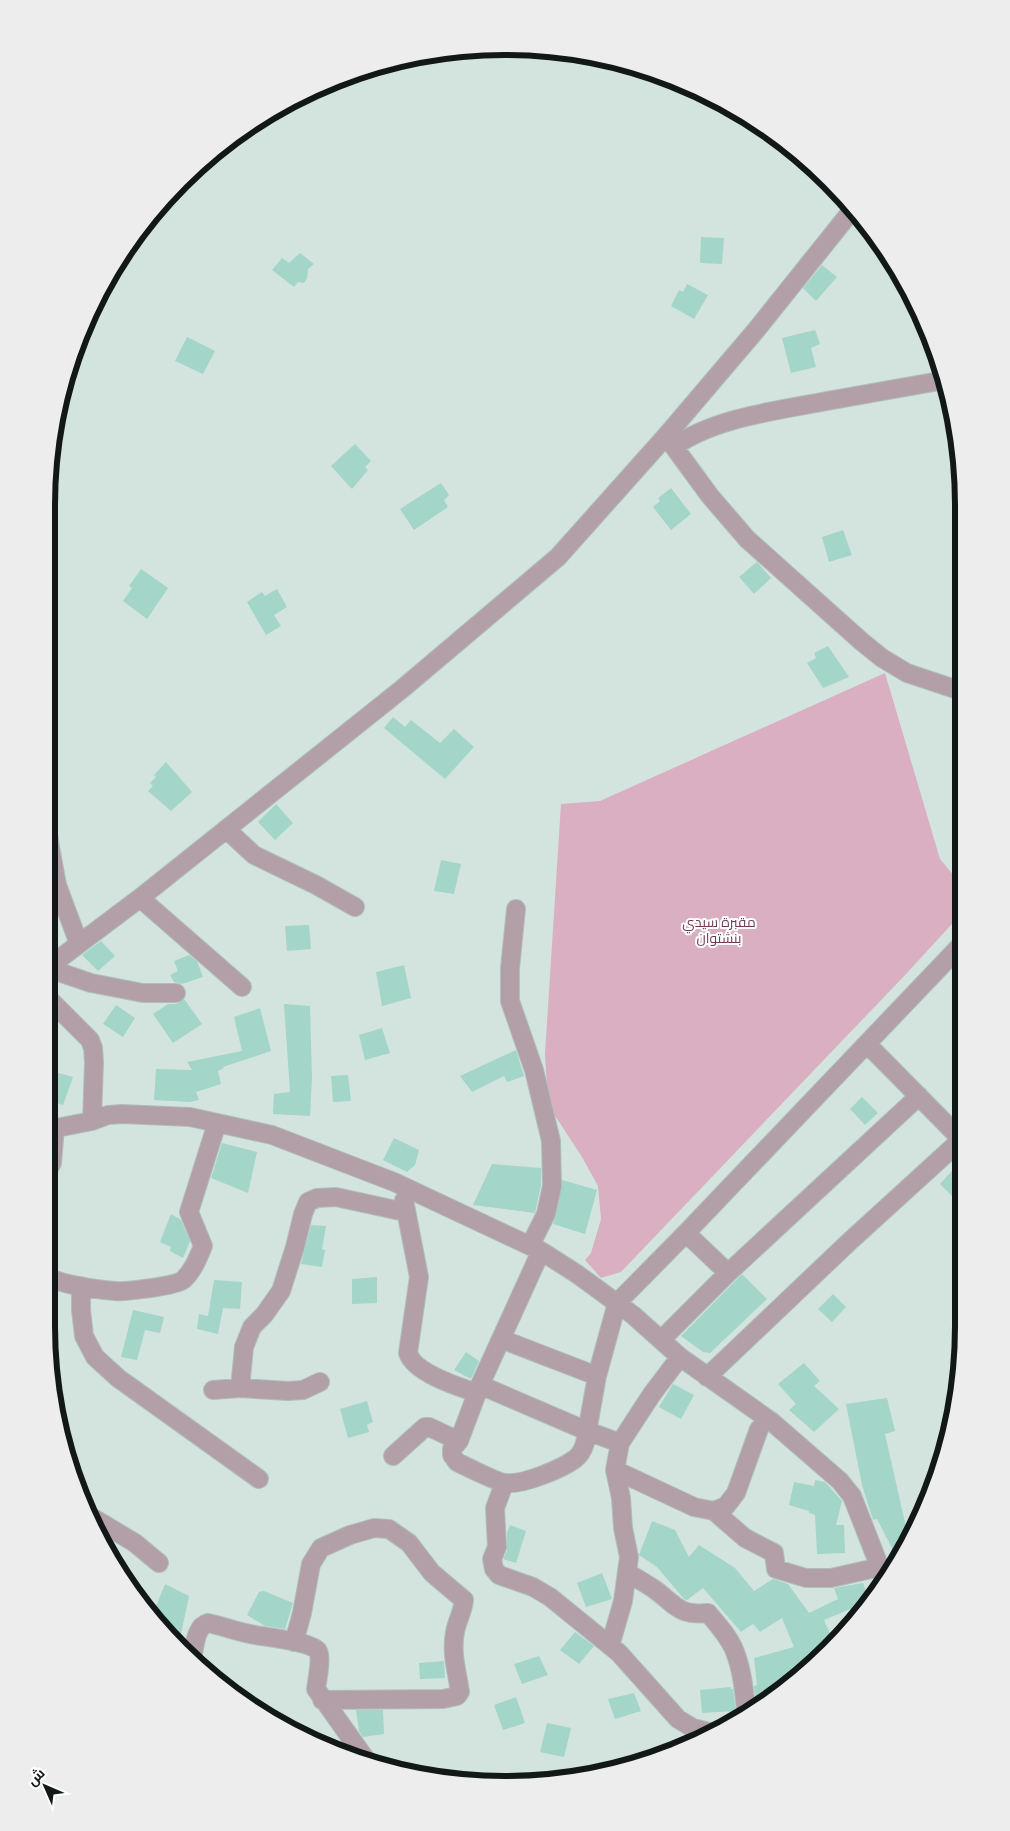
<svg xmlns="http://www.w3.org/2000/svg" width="1010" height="1831" font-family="'Archivo Narrow',Cairo,sans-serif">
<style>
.green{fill:#daafc1}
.building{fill:#a3d5c8}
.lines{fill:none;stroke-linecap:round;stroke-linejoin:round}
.minor-casing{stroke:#b0bfbb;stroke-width:20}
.minor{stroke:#b39fa7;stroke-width:18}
.labels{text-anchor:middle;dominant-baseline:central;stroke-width:4;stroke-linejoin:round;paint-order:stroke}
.park-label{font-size:14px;fill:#703953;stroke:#fff}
.rim{fill:none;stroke:#121817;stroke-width:6}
</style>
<rect width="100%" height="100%" fill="#d3e4df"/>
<path class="green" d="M885 673 940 859 961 884V914L907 973 621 1272 601 1278 585 1260 591 1253 601 1219 598 1186 582 1157 548 1105 545 1054 561 804 600 801Z"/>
<path class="building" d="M701 237 724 238 722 264 700 263Z
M300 253 314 264 308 269 307 278 304 283 298 282 294 287 272 270 282 258 289 263Z
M822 265 837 277 816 301 803 288Z
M687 284 708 295 694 319 671 306 679 290 683 292Z
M815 330 820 344 811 348 816 367 791 373 782 338Z
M187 337 215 351 203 374 175 361Z
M355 444 371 461 365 467 368 470 352 489 331 466Z
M441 483 449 495 444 500 448 507 414 530 400 509Z
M671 488 691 514 671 530 653 507 660 501 658 498Z
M843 530 852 555 829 562 822 537Z
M757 562 771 578 754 594 739 577Z
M141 569 168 588 147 619 123 601 132 588 129 586Z
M277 589 287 607 274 615 281 626 266 635 247 602 262 592 265 596Z
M828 646 849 677 823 688 807 663 816 658 814 653Z
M393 717 405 727 411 720 440 743 454 729 474 747 445 779 384 728Z
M166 762 192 792 171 811 148 791 153 786 150 783 156 777 154 775Z
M276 804 293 823 275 840 258 822Z
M441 860 461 864 454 894 434 891Z
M309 925 311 949 287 951 285 926Z
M101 941 115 956 98 971 82 955Z
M189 955 197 961 203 977 182 984 174 982 170 975 178 971 174 961Z
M404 965 411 998 382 1006 376 972Z
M184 999 202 1024 173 1043 153 1014 168 1004H176Z
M284 1004 310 1006 312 1077 310 1116 273 1114 274 1094 290 1092Z
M116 1005 135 1018 123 1037 103 1024Z
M260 1008 271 1051 223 1067 224 1068 218 1071 221 1084 196 1092 199 1100 190 1102 154 1100 156 1069 192 1070 187 1062 242 1051 234 1017Z
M382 1028 390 1053 365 1060 359 1035Z
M516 1050 524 1076 507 1082 504 1076 472 1092 460 1076Z
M47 1070 73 1077 63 1105 47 1100Z
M348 1075 351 1101 333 1102 331 1076Z
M862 1097 878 1113 865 1125 850 1109Z
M394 1138 419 1150 415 1165 407 1172 383 1160Z
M222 1143 257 1152 248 1193 211 1178Z
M962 1160V1197L954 1198 940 1184Z
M492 1164 541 1168V1185L535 1213 473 1205Z
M562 1180 597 1190 585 1234 553 1224 556 1216Z
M171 1214 181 1220 190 1241 183 1258 170 1251 171 1247 160 1242Z
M311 1225 326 1226 322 1249 325 1250 322 1267 301 1264Z
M742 1274 767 1299 710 1353 703 1352 681 1336Z
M377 1277V1303L352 1304V1279Z
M214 1280 242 1282 240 1309 223 1308 218 1334 197 1329 199 1314 208 1316Z
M833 1294 846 1307 832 1322 818 1309Z
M133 1310 164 1317 160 1333 145 1330 137 1360 121 1357Z
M466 1352 479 1361 471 1379 454 1370Z
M804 1363 820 1381 814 1386 839 1409 814 1432 789 1410 796 1404 778 1384Z
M673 1384 694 1395 681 1419 659 1407Z
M887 1398 895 1431 885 1434 906 1527 916 1523 904 1552H894L877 1519 873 1520 862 1485 846 1404Z
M367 1401 373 1422 367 1425 369 1432 348 1438 340 1409Z
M815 1480 825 1482 842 1501 836 1525H844L845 1553 817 1554 815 1515 809 1513V1511L789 1505 794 1482 814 1486Z
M652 1521 675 1530 689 1557 699 1545 735 1568 754 1591 773 1579 788 1584 809 1613 838 1599 834 1588 863 1583 868 1597 862 1604 824 1620 833 1640 815 1662 786 1673 789 1682 756 1703 754 1686 757 1685 754 1658 794 1647 782 1618 760 1632 753 1624 741 1632 703 1588 687 1600 684 1599 657 1567 639 1555Z
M510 1525 526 1531 516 1563 503 1559 507 1551V1533Z
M602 1573 612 1599 586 1607 577 1583Z
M165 1584 189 1596 181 1634 158 1621 152 1616Z
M264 1591 293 1603 285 1629 265 1626 247 1615 259 1592Z
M575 1632 594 1646 579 1664 560 1650Z
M539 1656 548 1675 522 1684 514 1664Z
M444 1661 445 1678 420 1679 419 1663Z
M731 1687V1689H733L736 1711 702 1713 700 1690Z
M634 1693 641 1711 615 1719 608 1699Z
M516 1697 525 1723 503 1730 494 1705Z
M356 1710H383L384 1734 363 1737 359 1731Z
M547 1723 571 1728 564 1757 540 1752Z"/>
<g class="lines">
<g class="minor-casing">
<path id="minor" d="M666 436 710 496 747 539 861 641 882 658 907 673 961 691
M674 447C713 418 780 410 827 401 867 394 906 387 945 380
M226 829 254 855 316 885 355 907
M47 830 57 885 79 944
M140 898 242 987
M516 909 510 968V1001L534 1070 551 1141 552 1186 546 1214 530 1246
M47 968 140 898 402 689 558 557 666 436 757 329 853 209
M47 968 91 983 143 993H176
M47 997 90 1040 93 1048 94 1062 92 1121
M868 1045 955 1133 962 1137
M46 1130 92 1121 108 1115 122 1114 190 1117 272 1135 394 1182 541 1251 577 1274 633 1315 680 1357 772 1422 840 1481 852 1496 884 1578
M46 1174 52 1163 55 1128
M404 1200 419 1277 408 1353C414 1373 459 1387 477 1393
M686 1233 728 1273
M46 1276C59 1284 98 1290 115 1291 125 1292 176 1286 183 1280 193 1271 198 1258 203 1246L189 1212 217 1123
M81 1286V1310L84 1336 95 1357 118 1378 259 1479
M501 1339 597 1376
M661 1340 728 1273 919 1096
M680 1357 652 1394 620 1443 615 1470 694 1507 714 1511 726 1506 736 1493 759 1429
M707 1377 849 1242 962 1139
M480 1385 587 1431 620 1443
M240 1388 244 1347 252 1327 264 1315 281 1291 295 1247 303 1214 308 1202 317 1198 336 1197 405 1212
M213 1390 240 1388 288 1391 303 1390 320 1382
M459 1441 480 1385 541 1251
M393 1456 425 1427H429L459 1441 452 1449V1455L457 1462C465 1466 499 1483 506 1483 523 1485 561 1469 575 1459 580 1455 583 1450 585 1443L597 1376 617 1303 686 1233 961 945
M504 1484 495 1508 497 1547 492 1559 494 1569 499 1575 533 1587 550 1597 619 1653 678 1719 693 1728 709 1732
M714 1511 745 1538 774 1553 776 1569 806 1578H831L880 1567
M95 1519 135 1543 159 1563
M627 1572C636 1578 645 1583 654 1589 675 1604 678 1616 708 1613 718 1625 730 1638 735 1652 742 1670 744 1690 746 1709
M294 1642 302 1613 311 1564 321 1548 350 1535 374 1528 389 1529 409 1543 432 1573 464 1600C463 1611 457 1621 455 1632 451 1653 457 1672 460 1692L457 1696 443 1699 322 1700
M610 1646 623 1601 629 1557 623 1528 621 1498 615 1470
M193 1654C195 1644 196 1626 208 1623 222 1626 235 1631 250 1634 263 1637 310 1641 318 1651 322 1656 317 1682 316 1689L367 1761"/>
</g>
<use href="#minor" class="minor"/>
</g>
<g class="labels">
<g class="park-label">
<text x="719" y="922">مقبرة سيدي<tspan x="719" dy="16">بنشتوان</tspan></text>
</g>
</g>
<path d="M0 0H1010V1831H0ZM505 55H505A450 450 0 0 1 955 505V1326A450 450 0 0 1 505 1776H505A450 450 0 0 1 55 1326V505A450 450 0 0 1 505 55Z" fill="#ecedec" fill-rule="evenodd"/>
<path class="rim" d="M505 55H505A450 450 0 0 1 955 505V1326A450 450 0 0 1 505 1776H505A450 450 0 0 1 55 1326V505A450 450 0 0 1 505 55Z"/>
<g transform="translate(45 1786) rotate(315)" stroke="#ffffff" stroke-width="4" paint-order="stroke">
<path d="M0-4L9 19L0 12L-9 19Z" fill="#121817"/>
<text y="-8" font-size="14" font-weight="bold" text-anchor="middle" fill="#121817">ش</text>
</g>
</svg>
